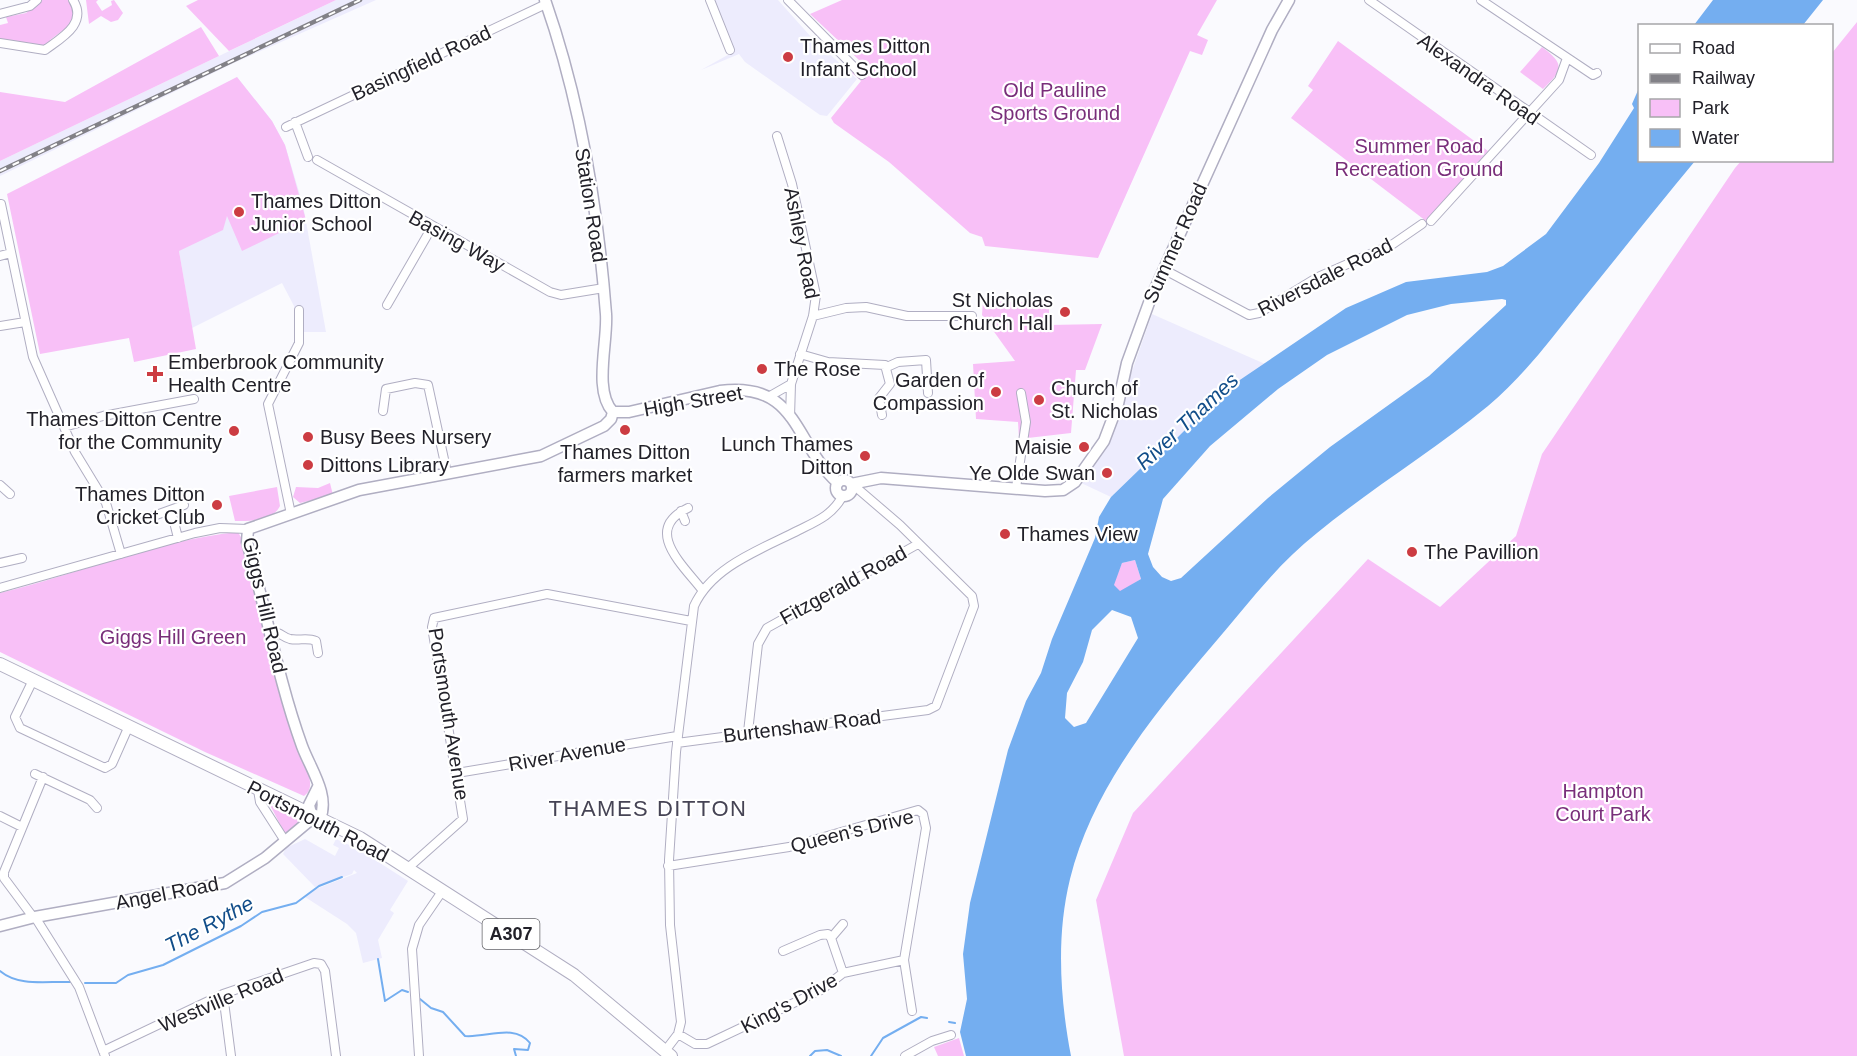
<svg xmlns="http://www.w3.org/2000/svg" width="1857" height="1056" font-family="Helvetica,sans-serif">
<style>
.built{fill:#edecfd}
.green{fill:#f8c0f7}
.water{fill:#74aef0;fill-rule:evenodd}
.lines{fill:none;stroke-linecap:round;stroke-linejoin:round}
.stream{stroke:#74aef0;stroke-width:2}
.street-casing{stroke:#b0aec2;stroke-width:10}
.secondary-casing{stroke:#b0aec2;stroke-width:13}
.primary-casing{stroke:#b0aec2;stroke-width:14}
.street{stroke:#fff;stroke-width:8}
.secondary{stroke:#fff;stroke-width:10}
.primary{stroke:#fff;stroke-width:12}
.rail-casing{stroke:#828187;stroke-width:4.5}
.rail{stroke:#fff;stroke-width:2;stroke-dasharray:7;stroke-linecap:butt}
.poi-dot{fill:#cc3c42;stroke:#fff;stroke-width:2}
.labels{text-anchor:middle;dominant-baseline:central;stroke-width:4.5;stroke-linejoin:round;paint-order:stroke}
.shield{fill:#fff;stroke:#646469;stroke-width:1.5}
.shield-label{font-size:18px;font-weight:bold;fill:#222129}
.poi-label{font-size:20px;fill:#222129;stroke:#fff;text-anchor:start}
.street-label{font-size:20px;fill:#222129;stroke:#fff}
.park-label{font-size:20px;fill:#792e7a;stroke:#fff}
.water-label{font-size:21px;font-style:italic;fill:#114d89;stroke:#fff}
.quarter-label{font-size:22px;letter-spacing:1.5px;fill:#464455;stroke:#fff}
</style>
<rect width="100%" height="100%" fill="#fafafe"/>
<path class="built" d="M336 0H376L236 62 0 176V161Z
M713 0H778L812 38 857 79 827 116 820 115 745 62 739 54 701 70 733 52Z
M237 77 272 121 285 145 303 205 326 332H294V306L282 283 192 328 157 121Z
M1152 314 1265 364 1225 390 1146 469 1143 466 1111 497 1079 482 1108 440Z
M305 839 335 856 339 848 333 845 336 839 358 849 408 881 390 910 394 913 378 940 382 958 363 963 356 933 347 924 305 897 316 889 357 873 354 870 352 874 315 887 283 854 286 848Z"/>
<path class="green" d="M42 0H70L75 17 67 31H62L50 40 49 44 31 48 30 43 0 40V25L8 23 6 17 26 13Z
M86 0H98L96 2 102 11 112 5 111 1 114 0 123 13 118 20 111 22 101 16 89 24Z
M198 0H336L229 51 186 6Z
M842 0H1217L1197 35 1208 40 1202 55 1190 51 1098 258 985 246 982 237 970 233 889 162 834 123 831 118 861 81 852 73 859 60 810 14Z
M1857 22V1056H1124L1096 900 1133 813 1368 559 1440 607 1516 536 1542 454 1735 168 1741 161 1832 160V53Z
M201 27 219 56 0 161V92L65 102Z
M1338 41 1488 151 1426 221 1291 118 1313 90 1308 86Z
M1542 47C1565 64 1563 70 1543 89L1520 72Z
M237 77 272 121 285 145 306 220 242 251 227 216 223 230 179 251 196 349 134 362 129 338 40 354 7 194Z
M983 301 1049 303V325L1102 324 1085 370H1076L1071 433 1019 439 1018 422 976 419 973 364 1015 361 982 315Z
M330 483 333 495 300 503 293 497 296 487 318 488Z
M277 487 280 506C273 521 249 521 235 521L229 496Z
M238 532 243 541C260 608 276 675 296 742 300 756 320 786 304 796L205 752 0 652V593C79 574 157 540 238 532Z
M1135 560 1141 579 1120 592 1113 585 1122 563Z
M270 805 297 819 298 823 288 833 284 832Z
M959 1038 964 1056H938L934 1047Z"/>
<path class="water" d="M1713 0H1823L1803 25H1694Z
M1639 88 1640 160 1695 161C1656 208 1618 256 1579 304 1551 339 1523 377 1488 406 1433 451 1372 488 1317 533 1276 565 1246 607 1212 646 1153 715 1092 790 1070 879 1056 936 1060 999 1071 1056H966L960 1032 967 999 963 954 970 903 1008 750 1026 701 1041 673 1052 639 1095 538 1099 517 1111 497 1143 466 1147 468 1225 390 1346 308 1406 282 1487 272 1503 266 1546 234 1599 163 1634 108 1632 104ZM1502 299 1506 300V305L1429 376 1330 447 1268 498 1181 578 1171 581 1162 577 1153 567 1148 554 1163 499 1210 446 1278 389 1327 355 1407 315 1451 304ZM1135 560 1141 579 1120 591 1114 585 1122 563ZM1112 610 1131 617 1138 638 1086 723 1074 727 1065 718 1067 693 1083 662 1092 630Z"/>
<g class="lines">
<path class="stream" d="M378 959 385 1001 402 990 408 992
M0 971C19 987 47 981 70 982
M85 983H116L128 975 163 965 241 926 262 912 296 903 319 886 342 877
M420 999 431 1008 443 1012 465 1036C487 1038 514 1023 530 1043L528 1050 514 1049 516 1056
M949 1022 955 1023
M810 1056 815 1051 827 1050 841 1056
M871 1056 883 1038 921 1017 927 1018"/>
<g class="street-casing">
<path id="street" d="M710 0 730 50
M788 0 862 75
M1369 0 1591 155
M1481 0 1593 75 1597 73
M0 14 30 6 37 0
M0 43 45 50C61 38 88 24 73 0
M295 122 308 157
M286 127 546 4
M777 136 792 184 816 295 813 316 791 384 790 417
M317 160 550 292 561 295 604 288
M1 204 33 357 75 452 106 503 121 554
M1431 221 1559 80 1567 58
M0 256 11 253
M1163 269 1249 315 1259 313 1318 277 1393 244 1422 224
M387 305 432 227
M813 316 846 308 866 307 907 316H972
M0 326 25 322
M800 354 828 362 885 365 890 384 879 398 882 415
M887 367 898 362 926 360 928 393
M770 396 791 384
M383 411 386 389 415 383 428 385 447 473
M64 427 103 416 194 399
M0 485 10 494
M1016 488 1026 422 1021 393
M688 508C642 530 683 565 703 591
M171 510 178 538
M681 511 685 521
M291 514 268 404 299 343V310
M145 519 184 505
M0 563 22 558
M0 588 195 533 220 528 248 529
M271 632C280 631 282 637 290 639 299 641 307 637 316 641L318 653
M33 680 15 717 20 728 105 768 112 764 128 728
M748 732 758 644 767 628 918 544
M677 743 928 710 936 706 974 606 972 596 900 525 858 489 852 488
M457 773 677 736
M35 774 90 800 97 808
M258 790 260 802 285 841
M0 816 22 827
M668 866 789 847 918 810 923 814 926 828 904 960 912 1011
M408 868 463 819 432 627 434 618 547 594 691 621
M33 917 4 878V872L43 777
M35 917 79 987 105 1056
M831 938 843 924
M783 951 820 935 828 934 831 938 843 973
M223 994 231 1056
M678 1034 695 1044H707L821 990 843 973 904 960
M103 1051 223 994 314 963 321 964 325 971 336 1056
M665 1051 678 1034 681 1022 670 925 669 860 676 752 694 606C712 566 762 549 799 530 817 521 832 515 842 497
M419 1056 412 949 419 925 443 890
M905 1056 932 1041 951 1035"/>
</g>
<g class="secondary-casing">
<path id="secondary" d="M545 0C580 100 598 209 606 314 608 342 593 391 613 412
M613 412H629L720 391C799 381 793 443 838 483
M836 488a8 8 0 1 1 16 0a8 8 0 1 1-16 0Z
M851 484 881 478 1045 491 1063 490 1075 482 1104 441 1118 404 1127 363 1150 300 1272 30 1289 0
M320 819C330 795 310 768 302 746 278 680 266 609 247 542L248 529 359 490 541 456 604 426 611 419 613 412
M0 926 35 917 225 883 265 858 308 822 311 814 309 805 318 787"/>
</g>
<g class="primary-casing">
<path id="primary" d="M0 664 360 838 574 975 671 1056"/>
</g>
<use href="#street" class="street"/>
<use href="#secondary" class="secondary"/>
<use href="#primary" class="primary"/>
<g class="rail-casing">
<path id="rail" d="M0 171 360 0"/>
</g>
<use href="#rail" class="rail"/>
</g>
<g class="poi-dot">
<circle cx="788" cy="57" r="6"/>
<circle cx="239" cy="212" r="6"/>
<circle cx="1065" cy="312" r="6"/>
<circle cx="762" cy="369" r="6"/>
<path d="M152 365h6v6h6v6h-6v6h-6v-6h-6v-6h6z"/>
<circle cx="996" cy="392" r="6"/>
<circle cx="1039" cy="400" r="6"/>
<circle cx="625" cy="430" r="6"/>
<circle cx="234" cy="431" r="6"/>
<circle cx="308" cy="437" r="6"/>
<circle cx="1084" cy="447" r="6"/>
<circle cx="865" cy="456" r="6"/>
<circle cx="308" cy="465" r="6"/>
<circle cx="1107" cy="473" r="6"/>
<circle cx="217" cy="505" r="6"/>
<circle cx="1005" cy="534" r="6"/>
<circle cx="1412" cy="552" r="6"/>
</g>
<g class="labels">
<rect class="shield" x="482.5" y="919" width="57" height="30" rx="4.5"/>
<g class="shield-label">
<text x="511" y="934">A307</text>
</g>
<g class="poi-label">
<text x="800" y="46">Thames Ditton<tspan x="800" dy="23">Infant School</tspan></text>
<text x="251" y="201">Thames Ditton<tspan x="251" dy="23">Junior School</tspan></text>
<text x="1053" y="300" text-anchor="end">St Nicholas<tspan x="1053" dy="23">Church Hall</tspan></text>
<text x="168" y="362">Emberbrook Community<tspan x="168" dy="23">Health Centre</tspan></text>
<text x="774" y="369">The Rose</text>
<text x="984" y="380" text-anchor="end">Garden of<tspan x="984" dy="23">Compassion</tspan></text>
<text x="1051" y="388">Church of<tspan x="1051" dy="23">St. Nicholas</tspan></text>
<text x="222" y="419" text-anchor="end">Thames Ditton Centre<tspan x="222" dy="23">for the Community</tspan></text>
<text x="320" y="437">Busy Bees Nursery</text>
<text x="853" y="444" text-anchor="end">Lunch Thames<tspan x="853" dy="23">Ditton</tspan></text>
<text x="1072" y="447" text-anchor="end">Maisie</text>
<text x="625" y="452" text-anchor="middle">Thames Ditton<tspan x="625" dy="23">farmers market</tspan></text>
<text x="320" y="465">Dittons Library</text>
<text x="1095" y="473" text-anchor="end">Ye Olde Swan</text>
<text x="205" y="494" text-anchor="end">Thames Ditton<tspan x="205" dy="23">Cricket Club</tspan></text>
<text x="1017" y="534">Thames View</text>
<text x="1424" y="552">The Pavillion</text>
</g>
<g class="street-label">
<text transform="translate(421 63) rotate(-25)">Basingfield Road</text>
<text transform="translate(1479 79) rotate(35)">Alexandra Road</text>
<text transform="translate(591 205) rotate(81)">Station Road</text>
<text transform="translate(457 241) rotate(29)">Basing Way</text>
<text transform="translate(802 243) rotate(79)">Ashley Road</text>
<text transform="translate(1175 243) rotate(-66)">Summer Road</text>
<text transform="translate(1325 277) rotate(-27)">Riversdale Road</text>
<text transform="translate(693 401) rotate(-10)">High Street</text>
<text transform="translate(843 585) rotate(-29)">Fitzgerald Road</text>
<text transform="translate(265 605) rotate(77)">Giggs Hill Road</text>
<text transform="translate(449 714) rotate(81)">Portsmouth Avenue</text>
<text transform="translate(802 726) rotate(-7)">Burtenshaw Road</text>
<text transform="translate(567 754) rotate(-10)">River Avenue</text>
<text transform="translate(318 821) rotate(27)">Portsmouth Road</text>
<text transform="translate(852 831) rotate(-14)">Queen's Drive</text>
<text transform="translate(167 893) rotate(-11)">Angel Road</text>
<text transform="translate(221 1000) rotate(-23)">Westville Road</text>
<text transform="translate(789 1003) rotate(-28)">King's Drive</text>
</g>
<g class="park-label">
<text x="1055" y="90">Old Pauline<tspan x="1055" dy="23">Sports Ground</tspan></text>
<text x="1419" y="146">Summer Road<tspan x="1419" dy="23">Recreation Ground</tspan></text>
<text x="173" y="637">Giggs Hill Green</text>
<text x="1603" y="791">Hampton<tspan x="1603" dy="23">Court Park</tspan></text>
</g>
<g class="water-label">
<text transform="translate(1187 421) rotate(-43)">River Thames</text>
<text transform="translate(209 924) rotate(-28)">The Rythe</text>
</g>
<g class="quarter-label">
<text x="648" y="808">THAMES DITTON</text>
</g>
</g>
<rect x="1638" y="24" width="195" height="138" fill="#ffffff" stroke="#a7a6a9" stroke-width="1.5"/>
<rect x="1650" y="44" width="30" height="9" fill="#ffffff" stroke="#a7a6a9" stroke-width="1.5"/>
<text x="1692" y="54" font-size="18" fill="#222129">Road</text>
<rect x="1650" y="74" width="30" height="9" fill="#828187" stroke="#a7a6a9" stroke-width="1.5"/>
<text x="1692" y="84" font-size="18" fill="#222129">Railway</text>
<rect x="1650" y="99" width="30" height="18" fill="#f8c0f7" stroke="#a7a6a9" stroke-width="1.5"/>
<text x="1692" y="114" font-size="18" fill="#222129">Park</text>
<rect x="1650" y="129" width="30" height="18" fill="#74aef0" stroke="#a7a6a9" stroke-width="1.5"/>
<text x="1692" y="144" font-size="18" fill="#222129">Water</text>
</svg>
